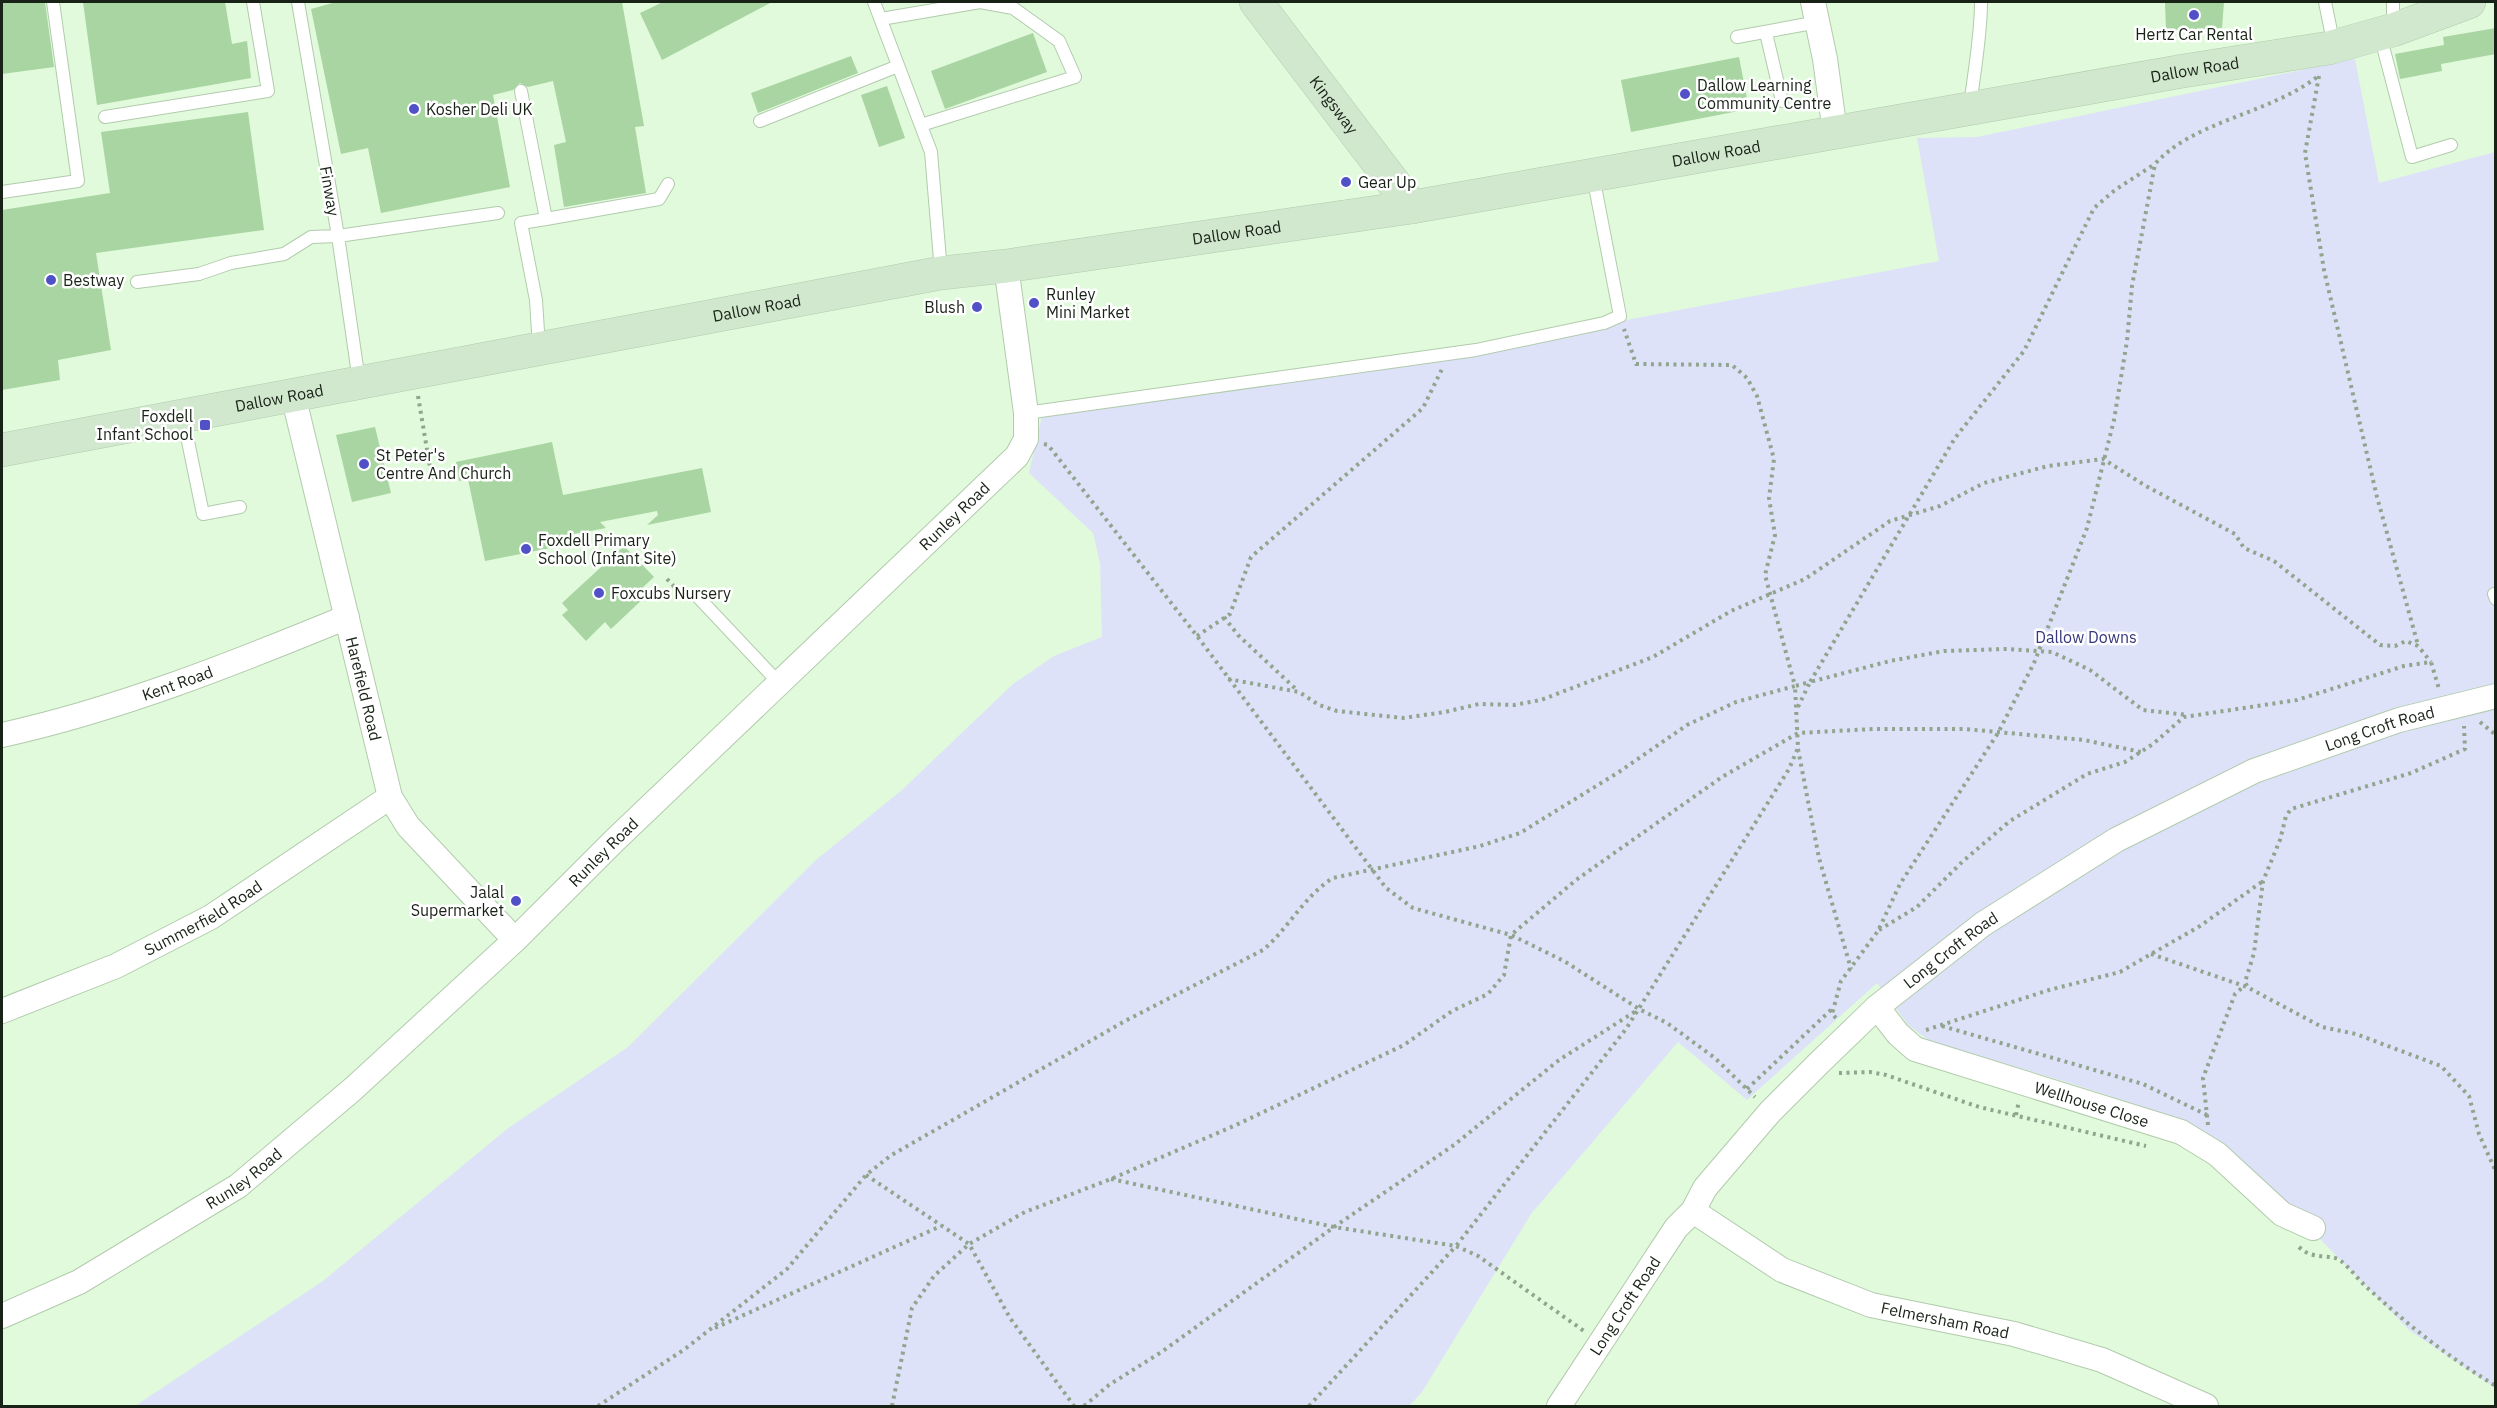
<svg xmlns="http://www.w3.org/2000/svg" width="2497" height="1408" font-family="'IBM Plex Sans',sans-serif">
<style>
.green{fill:#dde2f9}
.building{fill:#a8d5a1}
.lines{fill:none;stroke-linecap:round;stroke-linejoin:round}
.lane-casing{stroke:#b2cbad;stroke-width:14}
.street-casing{stroke:#b2cbad;stroke-width:26}
.secondary-casing{stroke:#b2cbad;stroke-width:34}
.path{stroke:#91a48d;stroke-width:4;stroke-dasharray:3 4.5;stroke-linecap:butt}
.lane{stroke:#fff;stroke-width:12}
.street{stroke:#fff;stroke-width:24}
.secondary{stroke:#d1e7ce;stroke-width:33}
.poi-dot{fill:#5051c7;stroke:#fff;stroke-width:2}
.labels{text-anchor:middle;dominant-baseline:central;stroke-width:5;stroke-linejoin:round;paint-order:stroke}
.poi-label{font-size:16px;fill:#192217;stroke:#fff;text-anchor:start}
.street-label{font-size:16px;fill:#192217;stroke:#fff}
.park-label{font-size:16px;fill:#35377d;stroke:#fff}
</style>
<rect width="100%" height="100%" fill="#e0fadb"/>
<path class="green" d="M2355 59 2379 183 2495 152V1388L2409 1330 2272 1190 2221 1144 2189 1122 2073 1084 1930 1041 1909 1026 1877 983 1747 1100 1678 1042 1531 1214 1422 1392 1409 1406H135L323 1281 507 1129 628 1047 816 860 902 790 1013 684 1054 656 1102 637 1100 563 1093 533 1029 473 1044 407 1414 360 1939 261 1917 138 1977 137Z"/>
<path class="building" d="M2 2H45L54 67 2 74Z
M83 2H225L232 44 247 41 251 78 97 105Z
M336 2H622L644 126 635 127 646 193 564 207 554 145 566 142 553 81 528 87 520 83 513 90 493 95 510 187 381 213 368 148 341 154 311 9Z
M663 2H772L662 60 640 13Z
M2165 2H2224L2222 28 2166 30Z
M2496 28V54L2441 64 2442 71 2400 79 2395 54 2444 45 2443 37Z
M1033 33 1047 72 945 109 931 71Z
M851 56 858 73 758 113 751 93Z
M1739 57 1749 109 1631 132 1621 80Z
M887 86 905 138 879 147 861 95Z
M248 112 264 230 96 253 111 350 58 360 60 380 2 390V210L110 193 101 132Z
M375 427 391 493 352 502 336 435Z
M552 442 563 495 702 468 711 512 647 525 658 515 657 511 600 522 606 528 568 535 570 544 485 561 468 479 459 481 456 462Z
M624 546 654 577 640 590 646 596 611 629 605 622 586 641 562 615 568 610 562 603Z"/>
<g class="lines">
<g class="lane-casing">
<path id="lane" d="M298 2 338 236 359 381
M874 2 931 152 941 272
M2325 2 2334 46
M2393 2V29
M881 19 980 2 1013 8 1059 41 1075 77 921 125
M1766 33 1782 101
M2380 35 2412 157 2451 145
M1737 37 1818 22
M521 91 546 219 521 223 536 300 539 347
M1970 107C1974 72 1981 37 1981 2
M105 117 268 91 253 2
M760 121 898 66
M2 192 78 181 53 2
M546 219 659 199 668 184
M137 282 199 274 231 263 284 254 311 237 338 236 498 213
M1026 413 1476 350 1604 323 1620 316 1593 176
M183 417 203 514 240 507
M2494 594 2496 599
M698 597 780 684"/>
</g>
<g class="street-casing">
<g id="street">
<path d="M1813 2 1825 59 1835 132"/>
<path id="s1" d="M293 395 390 797 408 826 515 940"/>
<path id="s2" d="M2 735C120 709 235 663 347 617"/>
<path id="s3" d="M1877 1007 1898 1034 1915 1049 2181 1132 2217 1154 2282 1214 2313 1228"/>
<path id="s4" d="M2 1011 116 966 211 917 390 797"/>
<path id="s5" d="M1693 1211 1782 1270 1871 1305 2014 1334 2102 1360 2206 1406"/>
<path id="s6" d="M2 1316 79 1282 238 1186 353 1089 515 940 615 840 1017 456 1026 439V413L1006 266"/>
<path id="s7" d="M1559 1406 1676 1228 1693 1211 1705 1188 1770 1112 1819 1063 1877 1007 1983 924 2116 840 2254 771 2399 720 2496 696"/>
</g>
</g>
<g class="secondary-casing">
<g id="secondary">
<path id="s8" d="M1256 2 1412 207"/>
<path id="s9" d="M2 450 941 273 1006 266 1412 207 2183 71 2329 48 2393 30 2469 2"/>
</g>
</g>
<path class="path" d="M2319 76 2305 153 2324 270 2377 497 2418 645
M418 396 432 479
M1044 444 1048 445 1197 636 1386 888 1413 908 1511 935 1564 961 1639 1009 1667 1023 1715 1058 1755 1097
M667 579 683 596
M1224 617 1238 635 1298 691
M1197 636 1230 614 1251 557 1423 408 1442 369
M1228 679 1299 692 1319 705 1337 711 1403 718 1445 712 1479 704 1514 705 1541 700 1653 657 1731 611 1805 579 1890 521 1940 506 1984 483 2048 466 2103 459 2146 486 2235 534 2244 548 2274 561 2380 645 2395 646 2406 641 2418 646 2431 662
M1798 707 1810 682 1890 661 1944 651 2007 649 2052 652 2090 670 2143 710 2188 715
M2480 722 2496 735
M1798 749 1819 858 1851 969
M1879 930 1917 907 1962 862 2010 821 2087 774 2125 762 2153 744 2184 717 2297 700 2404 666 2431 662 2439 689
M2151 954 2247 987 2322 1027 2356 1034 2441 1066 2469 1096 2479 1134 2496 1172
M2247 986 2245 982 2254 953 2263 881 2280 840 2286 816 2291 809 2411 773 2465 749 2464 726
M1836 1018 1832 1014 1841 981 1878 931 1900 884 1998 733 2034 663 2087 528 2114 420 2127 341 2132 286 2155 164C2193 121 2269 114 2317 77
M1942 1026 2143 1084 2207 1115
M1926 1030 2049 990 2120 972 2200 926 2263 881
M1839 1073 1870 1072 1886 1075 1979 1107 2146 1146
M1747 1089 1834 1007
M2016 1115 2019 1101
M2208 1125 2203 1078 2235 994 2243 987
M866 1175 969 1244 1010 1318 1074 1406
M1111 1179 1334 1227 1456 1246 1626 1029 1789 769 1798 748 1795 686 1810 682 1955 438 2024 351 2094 208 2115 190 2155 164
M2299 1247C2313 1261 2331 1253 2341 1261 2352 1270 2360 1282 2371 1291 2409 1326 2451 1359 2496 1386
M715 1328 941 1226
M598 1406 685 1349 787 1269 866 1175 890 1156 1125 1021 1263 950C1288 929 1305 895 1333 878L1480 846 1520 833 1619 772 1687 725 1736 702 1795 686 1765 575 1775 535 1769 498 1774 459 1757 396 1747 378 1732 365 1636 364 1624 329
M892 1406 912 1308 934 1276 969 1244 1025 1212 1111 1179 1236 1125 1404 1045 1452 1011 1488 994 1504 975 1511 935 1576 880 1722 777 1798 733 1873 729H1965L2084 740 2141 752
M1084 1406 1109 1385 1163 1351 1334 1227 1454 1145 1559 1060 1636 1011
M1309 1406 1456 1246 1478 1256 1584 1331"/>
<use href="#lane" class="lane"/>
<use href="#street" class="street"/>
<use href="#secondary" class="secondary"/>
</g>
<g class="poi-dot">
<circle cx="2194" cy="15" r="6"/>
<circle cx="1685" cy="94" r="6"/>
<circle cx="414" cy="109" r="6"/>
<circle cx="1346" cy="182" r="6"/>
<circle cx="51" cy="280" r="6"/>
<circle cx="1034" cy="303" r="6"/>
<circle cx="977" cy="307" r="6"/>
<rect x="199" y="419" width="12" height="12" rx="3"/>
<circle cx="364" cy="464" r="6"/>
<circle cx="526" cy="549" r="6"/>
<circle cx="599" cy="593" r="6"/>
<circle cx="516" cy="901" r="6"/>
</g>
<g class="labels">
<g class="poi-label">
<text x="2194" y="34" text-anchor="middle">Hertz Car Rental</text>
<text x="1697" y="85">Dallow Learning<tspan x="1697" dy="18">Community Centre</tspan></text>
<text x="426" y="109">Kosher Deli UK</text>
<text x="1358" y="182">Gear Up</text>
<text x="63" y="280">Bestway</text>
<text x="1046" y="294">Runley<tspan x="1046" dy="18">Mini Market</tspan></text>
<text x="965" y="307" text-anchor="end">Blush</text>
<text x="193" y="416" text-anchor="end">Foxdell<tspan x="193" dy="18">Infant School</tspan></text>
<text x="376" y="455">St Peter's<tspan x="376" dy="18">Centre And Church</tspan></text>
<text x="538" y="540">Foxdell Primary<tspan x="538" dy="18">School (Infant Site)</tspan></text>
<text x="611" y="593">Foxcubs Nursery</text>
<text x="504" y="892" text-anchor="end">Jalal<tspan x="504" dy="18">Supermarket</tspan></text>
</g>
<g class="street-label">
<text stroke="none"><textPath href="#s9" startOffset="2226">Dallow Road</textPath></text>
<text stroke="none"><textPath href="#s8" startOffset="129">Kingsway</textPath></text>
<text stroke="none"><textPath href="#s9" startOffset="1740">Dallow Road</textPath></text>
<text transform="translate(330 191) rotate(80)">Finway</text>
<text stroke="none"><textPath href="#s9" startOffset="1254">Dallow Road</textPath></text>
<text stroke="none"><textPath href="#s9" startOffset="768">Dallow Road</textPath></text>
<text stroke="none"><textPath href="#s9" startOffset="282">Dallow Road</textPath></text>
<text stroke="none"><textPath href="#s6" startOffset="1251">Runley Road</textPath></text>
<text stroke="none"><textPath href="#s2" startOffset="183">Kent Road</textPath></text>
<text stroke="none"><textPath href="#s1" startOffset="302">Harefield Road</textPath></text>
<text stroke="none"><textPath href="#s7" startOffset="1092">Long Croft Road</textPath></text>
<text stroke="none"><textPath href="#s6" startOffset="765">Runley Road</textPath></text>
<text stroke="none"><textPath href="#s4" startOffset="222">Summerfield Road</textPath></text>
<text stroke="none"><textPath href="#s7" startOffset="606">Long Croft Road</textPath></text>
<text stroke="none"><textPath href="#s3" startOffset="242">Wellhouse Close</textPath></text>
<text stroke="none"><textPath href="#s6" startOffset="279">Runley Road</textPath></text>
<text stroke="none"><textPath href="#s7" startOffset="120">Long Croft Road</textPath></text>
<text stroke="none"><textPath href="#s5" startOffset="278">Felmersham Road</textPath></text>
</g>
<g class="park-label">
<text x="2086" y="637">Dallow Downs</text>
</g>
</g>
<rect width="2497" height="1408" fill="none" stroke="#192217" stroke-width="6"/>
</svg>
